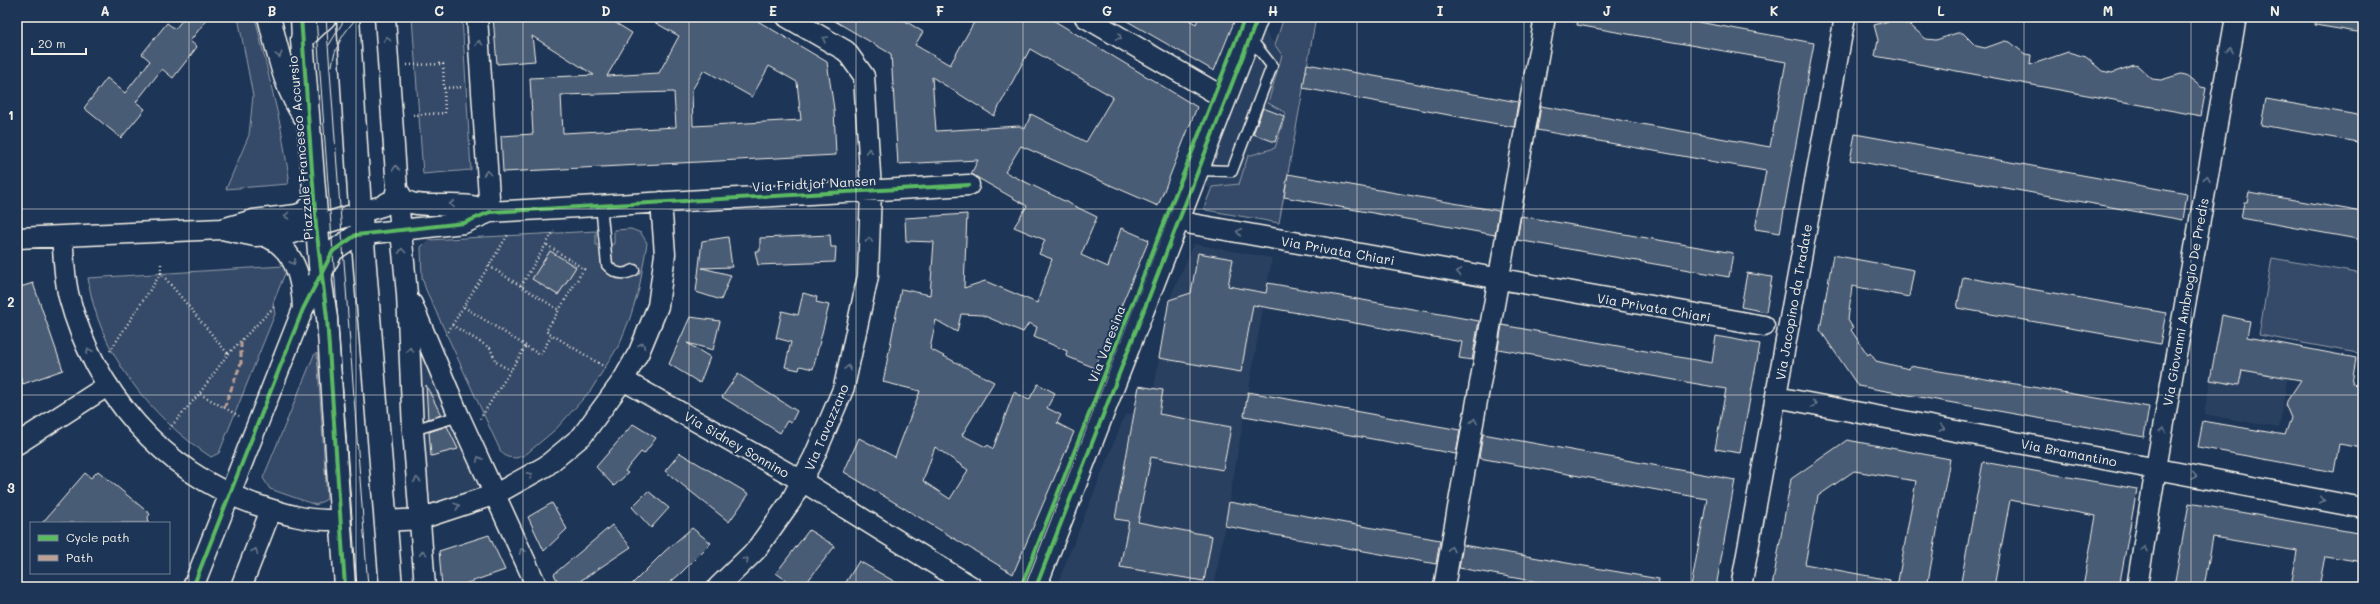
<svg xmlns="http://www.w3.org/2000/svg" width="2380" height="604" font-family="Mali,sans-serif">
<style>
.built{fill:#2a4060}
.green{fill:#354a67;stroke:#949ea8}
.building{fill:#485b74;stroke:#f4f1e8;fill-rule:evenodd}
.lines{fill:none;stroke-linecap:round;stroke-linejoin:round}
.lane-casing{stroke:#f4f1e8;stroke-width:13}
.street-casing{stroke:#f4f1e8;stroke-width:23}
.secondary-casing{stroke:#f4f1e8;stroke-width:25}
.path{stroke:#f4f1e8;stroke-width:2.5;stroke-dasharray:1 3;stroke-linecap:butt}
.lane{stroke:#1d3557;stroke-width:10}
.street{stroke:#1d3557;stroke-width:20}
.secondary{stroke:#1d3557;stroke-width:22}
.tram{stroke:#f4f1e8;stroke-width:1}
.quiet{stroke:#bda197;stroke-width:3;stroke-dasharray:6 3;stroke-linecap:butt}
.cycleway-casing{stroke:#1d3557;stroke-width:6}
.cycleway{stroke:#5cba63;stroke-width:4}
.oneway{stroke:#68778a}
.grid{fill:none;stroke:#f4f1e8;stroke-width:1;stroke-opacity:0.55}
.labels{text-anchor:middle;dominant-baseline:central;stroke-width:4;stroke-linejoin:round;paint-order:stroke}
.street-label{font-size:13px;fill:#f4f1e8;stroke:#1d3557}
.neatline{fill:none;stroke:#f4f1e8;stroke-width:1.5}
.grid-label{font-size:13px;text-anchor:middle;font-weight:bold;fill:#f4f1e8}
</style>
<rect width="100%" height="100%" fill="#1d3557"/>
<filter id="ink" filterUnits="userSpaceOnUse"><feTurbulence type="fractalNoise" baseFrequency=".025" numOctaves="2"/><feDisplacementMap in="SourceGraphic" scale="8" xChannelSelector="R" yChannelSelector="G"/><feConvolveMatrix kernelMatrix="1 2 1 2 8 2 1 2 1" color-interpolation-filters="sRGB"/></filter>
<g filter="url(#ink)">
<path class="built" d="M1258 20 1282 55 1268 103 1286 113 1275 148 1248 156 1239 184 1189 190Z
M1194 244 1272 258 1214 587H1056L1125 415 1134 413 1139 386 1154 388 1169 300Z
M2222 315 2250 321 2248 337 2293 345 2279 428 2204 414Z
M419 319 496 494 420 519Z"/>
<path class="green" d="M238 17H255L281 128 289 177 288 184 226 189 249 135 253 96Z
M412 17H462L471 170 423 174Z
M1284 17H1316L1279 223 1206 210 1204 208 1212 187 1239 184 1248 156 1275 148 1286 113 1268 103 1282 55 1275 45Z
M631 229 641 233 647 243 639 289 630 318 619 345 591 390 556 429 525 455 516 458 507 457 501 452 426 290 422 278 421 247 428 240 596 231V245L614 244V230Z
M2272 258 2363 274V354L2259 335Z
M283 266 286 271 273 303 275 314 219 453 211 457C150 417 98 352 88 278Z
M317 353 327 499 316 505 270 489 263 478 314 355Z"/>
<path class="building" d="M185 17H209L190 41 197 47 173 78 162 69 136 102 145 109 121 138 84 108 107 78 125 93 150 61 142 54 167 23 175 29Z
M493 17H606L632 33 607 76 659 73 679 36 645 17H751L827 62 834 109 836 155 503 172 501 136 533 134 530 78 594 75 532 36 535 61 497 64ZM769 66 797 82 801 120 693 126 692 90 704 70 752 97ZM674 92 676 127 563 133 561 95Z
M828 17H899L923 32 915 45 950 65 977 17H1048L1197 107 1158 206 1021 146 1005 172 1097 217 1081 255 1108 267 1121 228 1149 240 1095 368 1066 356 1067 351 1034 337 1037 327 1029 323 1023 332 982 315 961 314 957 332 936 320 930 349 994 382 962 435 986 447 988 445 993 449 1014 392 1029 400 1038 384 1055 393 1047 408 1061 415 1057 423 1074 432 1013 574 844 472 859 438 895 457 920 391 883 382 901 289 930 295 934 242 906 241 905 218 967 214 964 288 985 281 1037 303 1052 259 1039 254 1045 240 1014 227 1027 206 971 174 978 160 898 164 891 54ZM1030 49 1113 97 1086 142 1031 114 1025 129 1019 126 936 131 932 77 994 116ZM935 447 968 470 950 499 923 481Z
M1120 17H1184L1196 24 1199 17H1236L1214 71Z
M1578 17H1671L1814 43 1780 233 1755 229 1766 171 1537 130 1541 106 1770 147 1786 62 1577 25Z
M2315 17H2363V33L2315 25Z
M1892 20 1910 25 1926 39 1936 40 1957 33H1963L1976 46 1985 48 2005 41 2010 42 2025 54 2031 55 2030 65 2068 52 2086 57 2102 71 2112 73 2134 65 2138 66 2152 79 2161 80 2181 74 2186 75 2201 87 2206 88 2201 116 1875 56 1878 40 1874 25Z
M1307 64 1518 102 1514 127 1303 88Z
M2266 99 2363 116V143L2261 125Z
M1263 108 1284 116 1275 142 1253 134Z
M1855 134 2187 194 2183 220 1850 160Z
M1288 174 1499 211 1495 235 1284 197Z
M2249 192 2363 212V240L2241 218 2244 202H2247Z
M1521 216 1733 253 1729 277 1517 240Z
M830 235 831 247H836L835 262 758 265 755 251H760V238Z
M728 237 732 267 702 268 731 275 721 300 696 292 702 241Z
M550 251 576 267 558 295 532 279Z
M1198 253 1233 259 1228 286 1266 293 1268 283 1479 321 1472 360 1459 358 1462 342 1253 305 1241 372 1159 358 1169 300 1191 293Z
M1833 255 1914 270 1909 297 1852 286 1848 320 1853 328 1851 330 1868 355 1870 353 1876 361 1909 369 1910 366 2149 407 2144 437 1858 386 1820 330Z
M1747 273 1772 277 1766 312 1741 307Z
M1963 277 2166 313 2160 344 1957 308Z
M33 283 63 370 23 384 17 366V288Z
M803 293 817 297 816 302 829 305 813 369 800 366 799 370 785 367 791 342 776 338 782 311 798 315Z
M2222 315 2250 321 2247 337 2356 358 2352 384 2363 386V448L2339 444 2334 472 2198 447 2203 421 2285 435 2291 418 2286 406 2287 401 2301 380 2242 370 2239 385 2210 380Z
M690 317 720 321 713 350 687 343 710 357 700 383 669 364Z
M1502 325 1712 363 1716 336 1760 344 1740 453 1715 449 1726 389 1498 349Z
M738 374 797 411 791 423 787 421 780 433 722 397Z
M426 385 441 415 428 419Z
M1139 386 1163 390 1159 414 1231 427 1223 470 1151 457 1138 522 1212 536 1204 581 1120 567 1129 521 1115 519Z
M1248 392 1460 430 1456 454 1244 416Z
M633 424 656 438 644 454 641 452 625 471 628 473 614 486 596 467Z
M447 426 458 449 431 456 429 432Z
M1483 434 1735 480 1716 587H1691L1707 499 1479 458Z
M1847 440 1950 459 1927 587H1897L1916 481 1854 471 1818 496 1805 564 1890 580 1889 587H1772L1791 479Z
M680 453 749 494 729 522 665 471Z
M1983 462 2137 489 2119 587H2083L2096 516 2010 500 1994 587H1960Z
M98 471 150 514 148 517 149 523H42L85 473 91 478Z
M648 491 669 508 651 528 632 507Z
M1229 502 1440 540 1436 564 1225 526Z
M552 503 567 529 544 551 528 517Z
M2189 503 2363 534V562L2325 556 2319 587H2291L2297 551 2213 537 2204 587H2174Z
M612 525 631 547 571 587H560L554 574Z
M692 528 711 543 681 573 665 587H629L665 551Z
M809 530 835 546 803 587H795L776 573Z
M489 535 505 570 456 587H442L439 551Z
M1463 545 1659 579 1658 587H1566L1459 568Z
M859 561 904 587H843Z"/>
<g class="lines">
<g class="lane-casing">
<path id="lane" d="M1199 170 1232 171 1272 66 1250 38
M601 205 607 265C615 274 623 276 634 270
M413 430 459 416"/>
</g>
<g class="street-casing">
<path id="street" d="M301 17 302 39
M385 17 397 189 407 294 413 430 425 587
M477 17 490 212
M1085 17 1226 99
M397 189 403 199 411 203C438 209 464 199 490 212
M1180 219 1192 224 1764 326
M226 230 255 236 289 234 382 206 394 199 397 189
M265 236C295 248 302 279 303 309
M62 237C64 256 64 278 69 297 94 391 162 471 254 504 281 513 311 523 340 519
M17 238 222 229 253 220 296 215 304 212 312 204 314 194
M321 277 327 318 345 587
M412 304 459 416 537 587
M623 380 802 481 972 587
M1776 397 2363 508
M17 444 107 386
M386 521 420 519 496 494 546 466 582 436 623 380 639 352 658 306 665 254 661 202
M193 587 303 309 333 251 356 235 464 223 490 212 969 185
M241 587 271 510
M718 587 756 550 791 501 814 457 844 387 868 276 871 190 864 76 846 51 787 17
M1036 587 1258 17
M1444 587 1545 17
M1741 587 1845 17
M2137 587 2156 468 2236 17"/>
</g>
<g class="secondary-casing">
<path id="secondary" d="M269 17C278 51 284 88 305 117
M348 17 359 193 391 587
M321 277 302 39 325 17"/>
</g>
<path class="path" d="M407 65 443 64 445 113 411 115
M444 88 464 87
M547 245 584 269 559 310
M161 264V273L228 354
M489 266 559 310 546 331 608 369
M521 286 554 231
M464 307 526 346
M452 325 490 348 496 362 511 371
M446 335 509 233
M110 351 161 273
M200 394 239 416
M480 419 526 346 540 355 552 335
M169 429 199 394 228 354 274 307"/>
<use href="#lane" class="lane"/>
<use href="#street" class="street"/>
<use href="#secondary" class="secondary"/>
<path class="tram" d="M316 17 357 587
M326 17 368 587
M329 45 346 17
M332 66C334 47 345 30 358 17"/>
<path class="quiet" d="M224 408 241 363V340"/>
<g class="cycleway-casing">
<path id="cycleway" d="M301 17 316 226 327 318 345 587
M193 587 303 309 333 251 356 235 464 223 490 212 969 185
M1021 587 1245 17
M1036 587 1258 17"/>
</g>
<use href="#cycleway" class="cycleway"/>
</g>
<defs><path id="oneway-chevron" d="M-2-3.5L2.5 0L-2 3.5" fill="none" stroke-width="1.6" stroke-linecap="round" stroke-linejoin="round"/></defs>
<g class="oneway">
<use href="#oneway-chevron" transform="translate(1119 37) rotate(30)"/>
<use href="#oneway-chevron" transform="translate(387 39) rotate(-94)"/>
<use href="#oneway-chevron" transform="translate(825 39) rotate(-150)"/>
<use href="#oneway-chevron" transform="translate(479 43) rotate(-94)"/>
<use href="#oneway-chevron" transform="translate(2230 50) rotate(-80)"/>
<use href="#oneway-chevron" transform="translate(279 55) rotate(75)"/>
<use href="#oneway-chevron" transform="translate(869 151) rotate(-94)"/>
<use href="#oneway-chevron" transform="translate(396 168) rotate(-94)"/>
<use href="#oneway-chevron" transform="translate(487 173) rotate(-94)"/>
<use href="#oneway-chevron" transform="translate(2207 178) rotate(-80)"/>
<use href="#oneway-chevron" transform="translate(452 204) rotate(-180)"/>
<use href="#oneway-chevron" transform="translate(287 216) rotate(173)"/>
<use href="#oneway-chevron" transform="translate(1239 232) rotate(-170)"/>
<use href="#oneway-chevron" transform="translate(869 240) rotate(-88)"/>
<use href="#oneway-chevron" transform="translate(402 251) rotate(-95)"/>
<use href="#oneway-chevron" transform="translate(293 262) rotate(64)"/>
<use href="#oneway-chevron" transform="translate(1459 272) rotate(-170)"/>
<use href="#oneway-chevron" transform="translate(642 345) rotate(-68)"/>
<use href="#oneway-chevron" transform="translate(410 350) rotate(-92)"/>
<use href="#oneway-chevron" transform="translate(89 351) rotate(-115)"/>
<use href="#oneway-chevron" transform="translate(848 368) rotate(-78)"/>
<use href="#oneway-chevron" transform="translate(1814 404) rotate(11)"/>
<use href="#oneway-chevron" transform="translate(1474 421) rotate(-80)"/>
<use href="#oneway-chevron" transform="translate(1942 428) rotate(11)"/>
<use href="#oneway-chevron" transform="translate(2163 430) rotate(-80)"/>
<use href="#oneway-chevron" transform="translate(479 459) rotate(-115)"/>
<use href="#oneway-chevron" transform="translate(530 475) rotate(-29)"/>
<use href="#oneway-chevron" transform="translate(2194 476) rotate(11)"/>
<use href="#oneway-chevron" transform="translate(417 480) rotate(-95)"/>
<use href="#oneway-chevron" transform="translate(2322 500) rotate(11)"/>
<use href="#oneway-chevron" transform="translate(457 506) rotate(-18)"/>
<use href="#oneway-chevron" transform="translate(1451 549) rotate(-80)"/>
<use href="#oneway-chevron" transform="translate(2144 549) rotate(-80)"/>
<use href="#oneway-chevron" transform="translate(255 551) rotate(-68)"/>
<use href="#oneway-chevron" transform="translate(522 551) rotate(-114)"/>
<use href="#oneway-chevron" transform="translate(423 553) rotate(-94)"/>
<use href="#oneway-chevron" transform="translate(746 560) rotate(-45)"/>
</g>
</g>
<path class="grid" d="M189 17V587M356 17V587M523 17V587M689 17V587M856 17V587M1023 17V587M1190 17V587M1357 17V587M1524 17V587M1691 17V587M1857 17V587M2024 17V587M2191 17V587M17 209H2363M17 395H2363"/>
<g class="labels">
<g class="street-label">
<text transform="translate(300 148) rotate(-95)">Piazzale Francesco Accursio</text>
<text transform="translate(814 183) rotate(-3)">Via Fridtjof Nansen</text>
<text transform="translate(1338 250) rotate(10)">Via Privata Chiari</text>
<text transform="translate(1793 302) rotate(-80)">Via Jacopino da Tradate</text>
<text transform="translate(2185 302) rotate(-80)">Via Giovanni Ambrogio De Predis</text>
<text transform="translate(1654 307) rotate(10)">Via Privata Chiari</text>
<text transform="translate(1106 344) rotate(-69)">Via Varesina</text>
<text transform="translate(826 427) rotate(-67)">Via Tavazzano</text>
<text transform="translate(737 444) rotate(30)">Via Sidney Sonnino</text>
<text transform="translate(2069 452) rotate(11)">Via Bramantino</text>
</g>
</g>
<rect width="2380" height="604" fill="none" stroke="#1d3557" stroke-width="44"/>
<rect x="30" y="522" width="140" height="52" fill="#1d3557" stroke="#738091"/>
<rect x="38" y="535" width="20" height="6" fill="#5cba63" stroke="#738091"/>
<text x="66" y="542" font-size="12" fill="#f4f1e8">Cycle path</text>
<rect x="38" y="555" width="20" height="6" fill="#bda197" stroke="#738091"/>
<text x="66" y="562" font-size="12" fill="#f4f1e8">Path</text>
<path d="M32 48v6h54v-6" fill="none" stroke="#f4f1e8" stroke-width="2"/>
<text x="38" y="48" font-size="12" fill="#f4f1e8" stroke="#1d3557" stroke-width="3" paint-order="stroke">20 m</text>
<rect x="22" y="22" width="2336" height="560" class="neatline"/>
<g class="grid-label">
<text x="105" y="16">A</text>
<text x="272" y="16">B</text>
<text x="439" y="16">C</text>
<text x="606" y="16">D</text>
<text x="773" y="16">E</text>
<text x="940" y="16">F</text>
<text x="1107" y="16">G</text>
<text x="1273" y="16">H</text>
<text x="1440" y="16">I</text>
<text x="1607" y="16">J</text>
<text x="1774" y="16">K</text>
<text x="1941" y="16">L</text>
<text x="2108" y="16">M</text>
<text x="2275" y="16">N</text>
<text x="11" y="120">1</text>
<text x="11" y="307">2</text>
<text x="11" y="493">3</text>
</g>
</svg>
